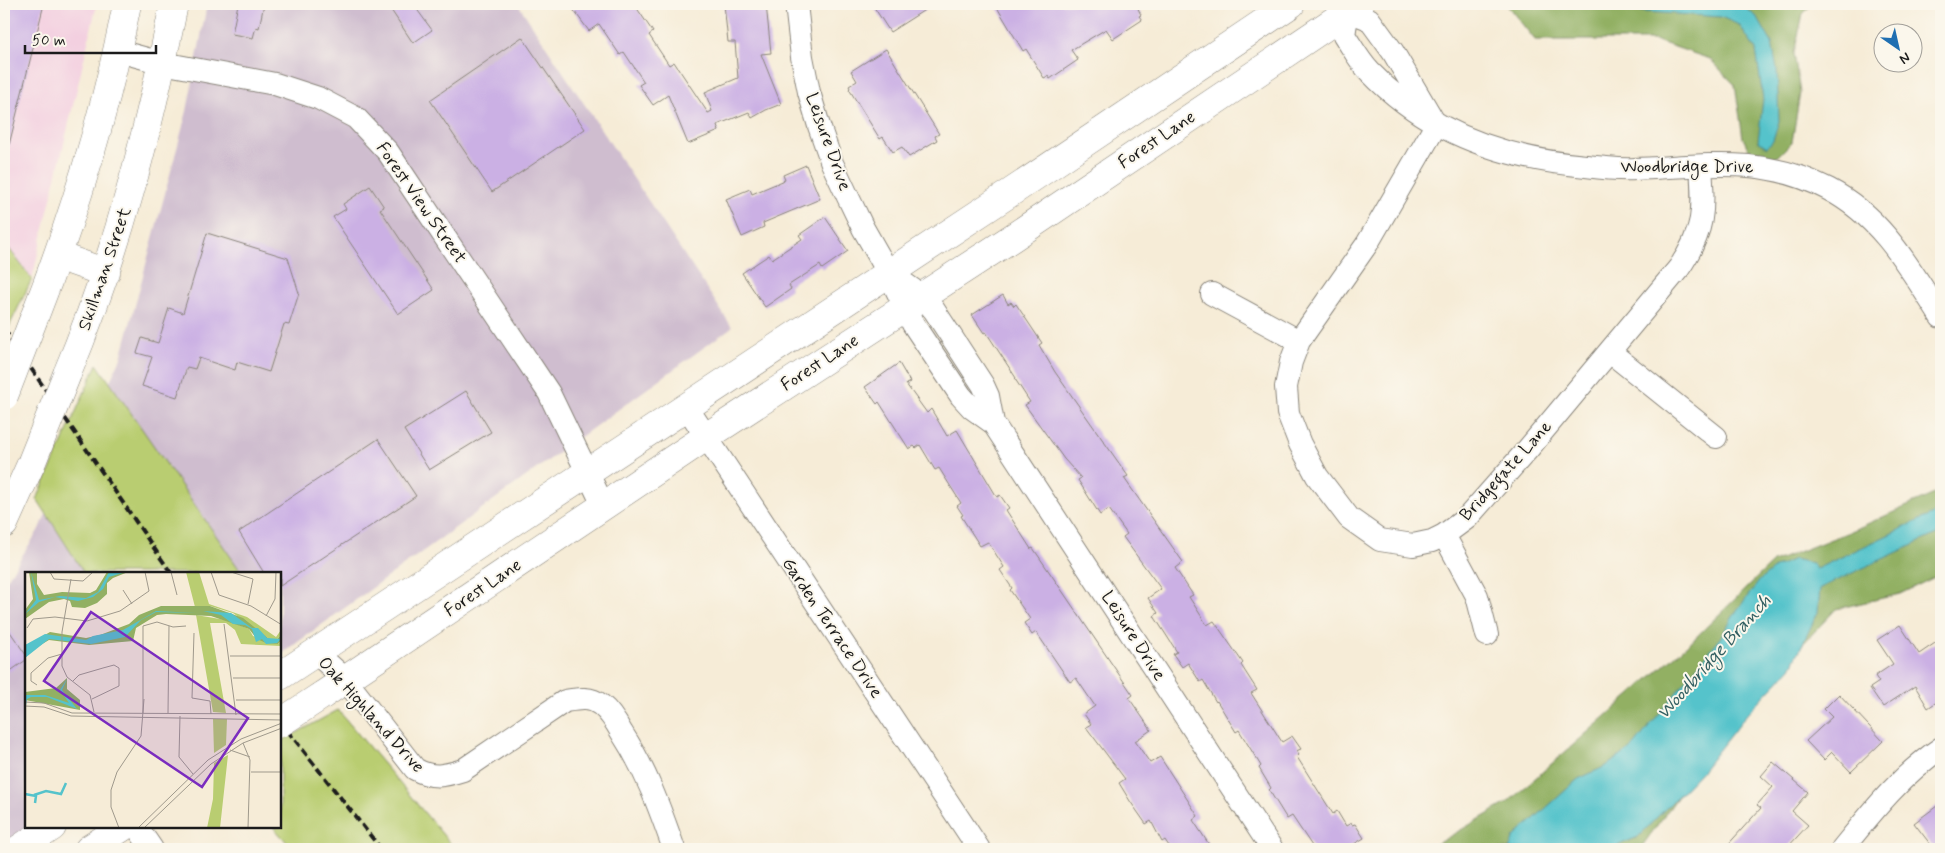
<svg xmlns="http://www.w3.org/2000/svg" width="1945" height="853" font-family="Mynerve,sans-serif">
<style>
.built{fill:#f3cfe0}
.industrial{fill:#cfbdcf}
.green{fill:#b9cd71;stroke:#6a7446}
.forest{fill:#92b063;stroke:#576640}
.water{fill:#55c3cb;stroke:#387074}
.building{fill:#cbb0e4}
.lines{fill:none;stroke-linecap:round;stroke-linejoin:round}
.minor-casing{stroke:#89847a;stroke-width:24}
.major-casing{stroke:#89847a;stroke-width:29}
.minor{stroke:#fff;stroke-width:22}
.major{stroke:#fff;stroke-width:28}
.rail{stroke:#1c1c1c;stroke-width:4;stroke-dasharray:8 4;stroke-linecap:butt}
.major-bridge-casing{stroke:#89847a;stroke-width:29;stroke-linecap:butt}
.major-bridge{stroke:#fff;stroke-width:28}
.labels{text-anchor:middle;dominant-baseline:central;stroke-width:4;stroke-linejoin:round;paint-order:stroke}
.street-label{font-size:18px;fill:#1c1c1c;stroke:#fbf7ec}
.water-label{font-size:19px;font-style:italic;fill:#335f62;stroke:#fbf7ec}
.inset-river{fill:none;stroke:#55c3cb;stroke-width:2.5}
.inset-road{fill:none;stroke:#9f998c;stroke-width:1}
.view{fill:#7b2cbf;fill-opacity:0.15;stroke:#7b2cbf;stroke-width:2.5}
.inset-edge{fill:none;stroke:#1c1c1c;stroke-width:2.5}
</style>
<rect width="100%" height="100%" fill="#fbf7ec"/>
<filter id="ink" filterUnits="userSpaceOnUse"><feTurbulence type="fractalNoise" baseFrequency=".02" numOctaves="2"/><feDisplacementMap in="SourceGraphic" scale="10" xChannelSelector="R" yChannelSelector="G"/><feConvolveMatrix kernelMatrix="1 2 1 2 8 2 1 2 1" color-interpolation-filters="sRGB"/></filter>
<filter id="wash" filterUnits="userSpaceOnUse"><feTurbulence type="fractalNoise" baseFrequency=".0096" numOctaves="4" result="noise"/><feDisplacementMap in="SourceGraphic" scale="20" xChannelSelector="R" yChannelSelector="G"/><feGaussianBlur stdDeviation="1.12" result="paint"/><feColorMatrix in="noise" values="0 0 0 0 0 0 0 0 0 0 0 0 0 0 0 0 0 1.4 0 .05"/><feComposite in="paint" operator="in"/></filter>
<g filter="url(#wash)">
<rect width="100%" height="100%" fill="#f6ecd7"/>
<path class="built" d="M4 4H97L32 279 4 242Z"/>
<path class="industrial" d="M207 4H518L732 327 280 655V573H26V827H32L4 846V584L38 531 121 358 187 111Z"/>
<path class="green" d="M4 242 32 279 4 337Z
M97 364 242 573H84L37 499Z
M338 710 455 849H293L273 827H280V742Z"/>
<path class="forest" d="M1506 4H1812L1803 14 1794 53 1800 93 1792 142 1776 158 1751 155 1743 138 1735 85 1710 59 1654 40H1535Z
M1941 491V574L1900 594 1836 609 1741 709 1640 849H1428L1507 803 1695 638 1773 562 1849 532Z"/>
<path class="water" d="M1618 4H1740L1757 17 1772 43 1777 70 1779 121 1773 140 1767 147 1758 141 1763 99 1756 50 1739 25 1721 17 1631 11Z
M1941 510V532L1820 588 1818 612 1791 668 1747 714 1703 770 1638 837 1610 849H1509L1514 837 1578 779 1606 766 1631 749 1720 638 1737 610 1760 580 1776 567 1794 559 1812 563 1816 569Z"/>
<g id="blocks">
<path class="building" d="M4 4H44L9 145 4 144Z
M238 4H264L259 28 256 27 253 38 232 34Z
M387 4H413L432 30 413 43Z
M569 4H634L653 32 649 35 669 65 674 62 708 113 712 111 705 92 738 78 735 42H728L724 4H766L771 53 761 54 781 104 766 110 752 118 749 112 717 125 719 131 688 144 668 95 653 105 639 85 644 82 624 52 620 55 599 24 589 31Z
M872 4H934L890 32Z
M995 4H1136L1141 15 1139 16 1142 20 1113 39 1106 29 1071 50 1078 60 1050 79 1048 76 1044 78 1026 49 1023 51Z
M522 37 585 129 492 192 430 100Z
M886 49 939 134 935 136 937 140 909 157 902 147 893 152 883 137 880 139 849 89 850 88 849 86 857 81 851 71Z
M806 165 820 199 763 223 764 227 742 237 726 199 750 189 752 194 785 180 783 175Z
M370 186 384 207 380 209 434 290 398 314 333 217 346 209 343 204Z
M825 217 848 251 822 269 820 265 789 285 791 289 765 307 742 273 769 255 772 259 802 239 799 235Z
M207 233 288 258 299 293 289 325 284 324 269 372 237 362 235 370 199 358 195 369 187 367 177 397 142 386 152 357 137 353 142 338 158 343 169 308 183 313Z
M1003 295 1008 304 1011 302 1014 306 1016 304 1042 343 1039 345 1055 372 1128 476 1124 478 1183 562 1175 568 1193 595 1189 597 1207 625 1214 621 1243 663 1241 665 1257 690 1251 693 1282 742 1292 736 1301 749 1296 751 1299 755 1297 757 1333 814 1337 811 1346 826 1351 823 1352 825 1355 824 1364 838 1346 849H1314L1292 816 1287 819 1269 790 1271 788 1259 768 1261 766 1239 730 1236 732 1217 701 1216 702 1203 680 1200 682 1188 663 1182 667 1173 654 1177 652 1154 616 1158 613 1148 598 1161 589 1123 537 1127 534 1109 509 1100 515 1078 480 1081 478 1064 459 1025 405 1030 402 1015 379 1016 378 986 332 984 333 972 315Z
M899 363 910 382 906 384 927 413 931 409 947 436 957 430 997 497 1000 495 1009 508 1006 510 1031 549 1033 548 1133 695 1129 698 1151 730 1135 741 1150 763 1160 757 1198 816 1193 820 1212 849H1171L1165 840 1162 842 1151 821 1146 824 1130 801 1119 783 1125 779 1086 727 1091 724 1084 714 1095 706 1076 678 1070 682 1036 632 1032 635 1024 623 1030 619 1010 590 1012 588 1000 570 1004 567 988 542 980 546 961 516 963 515 957 506 961 503 939 468 935 470 920 445 916 448 914 446 909 449 879 402 877 404 865 387Z
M466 391 491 432 429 470 404 430Z
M378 439 416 496 280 586V573H264L239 532Z
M4 623 26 655V660L9 672 4 664Z
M1900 625 1919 654 1941 639V699L1928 708 1915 686 1883 707 1870 688 1879 682 1875 676 1893 664 1877 640Z
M1839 694 1883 741 1851 772 1832 752 1824 760 1806 741 1832 717 1824 709Z
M1773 762 1808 792 1792 811 1808 825 1786 849H1724L1761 808 1757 805 1773 787 1761 776Z
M1941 803V849H1934L1914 823Z"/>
</g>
</g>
<g filter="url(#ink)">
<use href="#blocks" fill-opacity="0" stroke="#89847a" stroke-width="1"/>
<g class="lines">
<g class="minor-casing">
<path id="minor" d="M796 4 802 57 809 92 819 126 832 163 848 197 863 228 888 272 913 324 961 396 972 408 993 423
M118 51 162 63 275 84 318 98 356 118 388 152 549 393 604 507
M1436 125 1367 244 1299 341 1291 362 1286 387 1288 413 1300 444 1317 476 1349 518 1380 540 1413 545 1432 541 1444 535 1467 518 1528 449 1679 268C1705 230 1704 210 1701 166
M1436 125 1393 52 1369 19 1348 11 1344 35C1352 47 1360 62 1370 72 1428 133 1505 159 1586 166 1602 168 1619 170 1635 169 1705 166 1763 155 1828 189 1882 217 1909 267 1941 317
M888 272 922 296 934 310 983 385 988 396 993 423 1272 849
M1212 294 1299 341
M1610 352 1716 437
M686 406 979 849
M1444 535 1477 596 1487 635
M315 652 345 679 415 769C433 779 444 776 463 770L565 701C577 699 590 696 601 705 610 712 617 724 622 733 646 770 660 809 674 849
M137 827 152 849
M1842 849C1872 812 1901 775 1941 748"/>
</g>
<g class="major-casing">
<path id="major" d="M58 256 106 273
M34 318C74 216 106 111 127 4
M67 374C117 255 149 130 174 4
M4 524 31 464
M280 676 1016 189 1291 4
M321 696 706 437 1012 238 1359 4
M19 849 52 827
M89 849 123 827"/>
</g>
<use href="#minor" class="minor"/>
<use href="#major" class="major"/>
<path class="rail" d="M4 329 171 573
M280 721 381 849"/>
<g class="major-bridge-casing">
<path id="major-bridge" d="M4 396 34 318
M31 464 67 374
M280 723 321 696"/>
</g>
<use href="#major-bridge" class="major-bridge"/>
</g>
</g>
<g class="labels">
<g class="street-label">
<text transform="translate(1157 140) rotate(-34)">Forest Lane</text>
<text transform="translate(828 142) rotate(70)">Leisure Drive</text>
<text x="1687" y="167">Woodbridge Drive</text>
<text transform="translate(421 203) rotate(55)">Forest View Street</text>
<text transform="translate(105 269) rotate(-71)">Skillman Street</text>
<text transform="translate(820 363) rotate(-33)">Forest Lane</text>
<text transform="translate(1506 471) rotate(-48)">Bridgegate Lane</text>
<text transform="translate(483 588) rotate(-34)">Forest Lane</text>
<text transform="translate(832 628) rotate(56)">Garden Terrace Drive</text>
<text transform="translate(1133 636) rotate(57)">Leisure Drive</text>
<text transform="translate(371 715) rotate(48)">Oak Highland Drive</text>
</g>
<g class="water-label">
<text transform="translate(1714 657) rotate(-48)">Woodbridge Branch</text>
</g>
</g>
<g transform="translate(25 572)">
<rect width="256" height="256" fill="#f6ecd7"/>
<path d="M161 0H174L184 32 222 45 251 65 256 58 255 64 251 68 243 66 208 41 185 34 170 35ZM171 43 201 48 224 57 228 64 253 72 256 69V74L216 72 210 58 201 51H185L201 141 188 140ZM188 147H202L201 173 189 181ZM203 183 195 256H182L188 227 189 191Z" fill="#b9cd71"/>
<path d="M4 0H12V12L19 23 37 20 65 21 71 18 82 0H103L88 6 82 11V22L72 31 60 36 47 35 45 29 39 27 24 30 0 47V38L8 27ZM136 34H185L218 46 243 66 251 68 256 63V69L253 72 241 71 232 67 224 57 186 44 141 42 132 43 111 56 108 69 64 73 24 68 7 78 1 74 25 60 61 66 75 63 104 52 114 43ZM42 106V117L55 128V138L0 128V120L31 116Z" fill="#92b063"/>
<path d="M6 0 14 28 35 24 61 26 73 20 84 0H101L84 5 78 17 68 25 53 29 30 25 14 30 0 42 11 28ZM131 39 171 41 131 40 116 48 100 65 66 72 24 67 0 86V73L20 62 61 68 68 64 98 58ZM178 39 206 41 227 56H233L242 66 256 67 252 71 241 72 237 67 231 70 227 57 220 53 208 52 196 43ZM42 107 37 118 52 137 22 125H6L2 127 0 140V123H20L44 131 35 118Z" fill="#55c3cb"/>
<path class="inset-river" d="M0 222 11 224 10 231M9 223 21 219 36 222 41 211"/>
<path class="inset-road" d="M25 0 29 7 58 9 68 0M146 0 152 23M186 0 194 23 226 34 257 53M206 0 228 7 223 32M46 7 37 60V94L42 105 65 123 69 140M98 18 107 32M241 44 250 27 251 0M199 52 211 143M2 56 8 47 30 45 62 49 95 39 124 19 120 0M169 61 167 126 185 129 186 142M205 84H257M208 106H257M48 109 54 103 78 96 89 93 94 96V114L67 127M12 113 6 109V101L23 86 37 82M211 128H257M0 130 19 131 47 141 257 142M0 134 19 135 46 144 257 148M118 141V54L132 50 148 55 161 54M143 141 144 54M155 144 154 185 168 202M218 171 225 188 223 256M205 178 225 185M226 200H257M94 256 86 235V218L92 200 116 164 119 127M113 256 183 188 216 167 257 151M119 256 186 192 218 171 257 156"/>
<path class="view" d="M66 40 223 146 177 215 19 109Z"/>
<rect width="256" height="256" class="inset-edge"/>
</g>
<rect width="1945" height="853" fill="none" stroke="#fbf7ec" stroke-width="20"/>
<g transform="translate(1898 48) rotate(146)"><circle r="24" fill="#fbf7ec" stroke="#a29f99"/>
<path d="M0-4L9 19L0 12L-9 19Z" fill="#1f6fb2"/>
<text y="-8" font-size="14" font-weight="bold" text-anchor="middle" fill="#1c1c1c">N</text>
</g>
<path d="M25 45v8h131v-8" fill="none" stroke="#1c1c1c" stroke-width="2.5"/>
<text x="32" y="45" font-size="15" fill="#1c1c1c" stroke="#fbf7ec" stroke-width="4" paint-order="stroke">50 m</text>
</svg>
